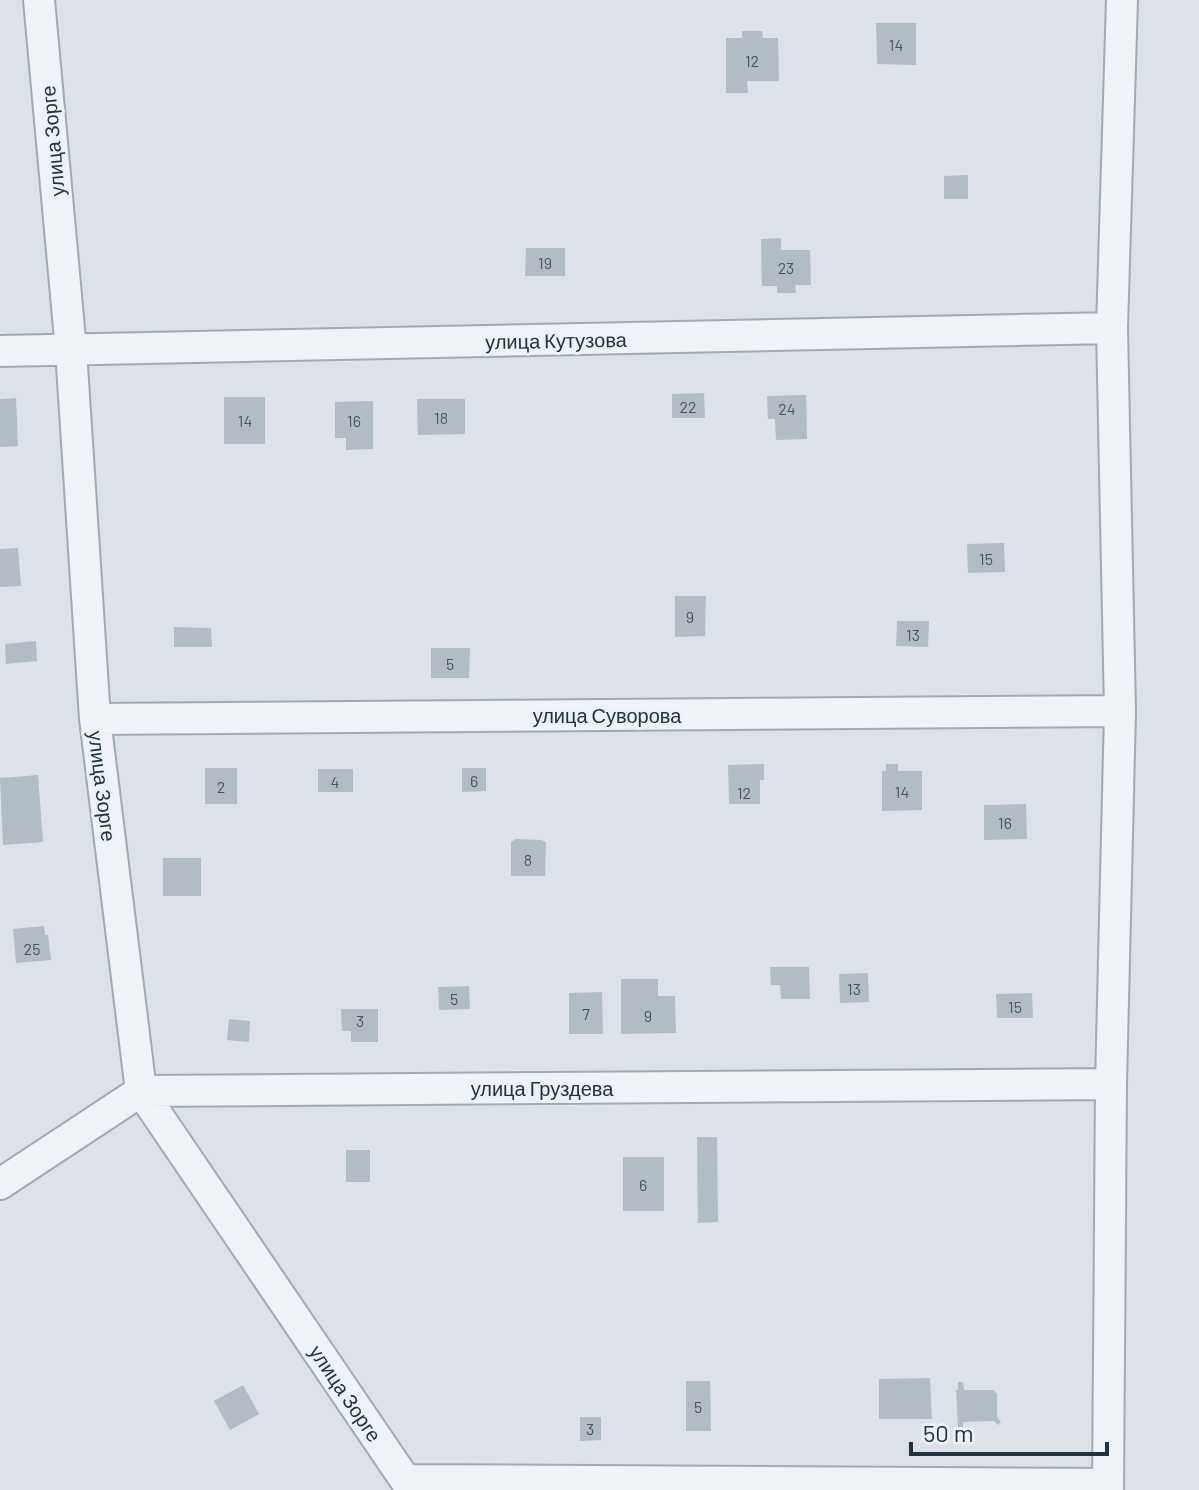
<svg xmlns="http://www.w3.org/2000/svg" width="1199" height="1490" font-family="Barlow,sans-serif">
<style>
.building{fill:#b2bcc5}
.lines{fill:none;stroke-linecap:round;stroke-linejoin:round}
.minor-casing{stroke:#a1aab2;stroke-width:34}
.minor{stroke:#eff2f6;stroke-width:30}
.labels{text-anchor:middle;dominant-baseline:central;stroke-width:6;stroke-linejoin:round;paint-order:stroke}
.number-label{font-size:16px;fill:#485460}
.street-label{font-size:20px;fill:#24323f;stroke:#ebf1f5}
</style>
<rect width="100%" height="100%" fill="#dce2e8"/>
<path class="building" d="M876 23H916V65L877 64Z
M742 31H762L763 38H778L779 81H747L748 93H726V38H742Z
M968 175V199H944V176Z
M781 238V250H810L811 285H795L796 293H777V286H762L761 239Z
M526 248H565V276H525Z
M704 393 705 418H672V394Z
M806 395 807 439 776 440 775 419H768L767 396Z
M224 397H265V444H224Z
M16 398 18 446 0 447V399Z
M417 399H465V434L418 435Z
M373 401V449L346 450V438H335V402Z
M1004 543 1005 572 968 573 967 544Z
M18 548 21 586 0 587V549Z
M675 596H706L705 636 675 637Z
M897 621H929L928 647 896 646Z
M174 627 211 628 212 647H174Z
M36 641 37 661 6 664 5 644Z
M431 648H470L469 678H431Z
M764 764V780H760V804H729L728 765Z
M886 764H898V771H922V810L882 811V771H886Z
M205 768H237V804H205Z
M462 768H486V791L462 792Z
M318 769H353V792H318Z
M38 775 43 842 3 845 0 778Z
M1026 804 1027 839 984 840V805Z
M516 839 541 840 546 842 545 876H511V842Z
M163 858H201V896H163Z
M44 926 45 935H48L51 960 16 963 13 929Z
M770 967H809L810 999H781L780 985H771Z
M868 973 869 1002 840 1003 839 974Z
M621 979H658V996H675L676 1033 621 1034Z
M469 986 470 1009 439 1010 438 987Z
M602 992 603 1034H569V993Z
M1032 993 1033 1018H997L996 994Z
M341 1009H378V1042H351V1031H342Z
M229 1019 250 1021 249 1042 227 1040Z
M697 1137H717L718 1222 698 1223Z
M346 1150H370V1182H346Z
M623 1157H664V1211H623Z
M930 1378 932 1419H879V1379Z
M686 1381H710L711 1431H686Z
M958 1382H963L964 1390H993L997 1394V1417L1001 1422 998 1425 994 1421 963 1422V1428H958L956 1390H958Z
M243 1385 259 1414 230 1430 214 1401Z
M580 1417H601V1440L580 1441Z"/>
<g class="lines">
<g class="minor-casing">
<path id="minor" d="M39 0 71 350 95 719 141 1091 412 1490
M0 351 1112 328
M95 719 1120 711
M0 1184 141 1091 1111 1084
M406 1480 1108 1484
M1108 1490 1111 1084 1120 711 1112 328 1122 0"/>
</g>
<use href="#minor" class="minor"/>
</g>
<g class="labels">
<g class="number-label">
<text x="896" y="44">14</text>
<text x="752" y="60">12</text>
<text x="545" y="262">19</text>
<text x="786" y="267">23</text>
<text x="688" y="406">22</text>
<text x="787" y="408">24</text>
<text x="441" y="417">18</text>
<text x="245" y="420">14</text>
<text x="354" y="420">16</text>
<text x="986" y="558">15</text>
<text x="690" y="616">9</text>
<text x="913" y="634">13</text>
<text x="450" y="663">5</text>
<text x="474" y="780">6</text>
<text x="335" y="781">4</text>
<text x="221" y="786">2</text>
<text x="902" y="791">14</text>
<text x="744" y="792">12</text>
<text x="1005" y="822">16</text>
<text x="528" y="859">8</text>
<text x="32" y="948">25</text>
<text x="854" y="988">13</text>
<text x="454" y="998">5</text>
<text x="1015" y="1006">15</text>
<text x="586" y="1013">7</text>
<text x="648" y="1015">9</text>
<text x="360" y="1020">3</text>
<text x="643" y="1184">6</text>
<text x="698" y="1406">5</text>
<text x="590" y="1428">3</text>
</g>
<g class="street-label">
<text transform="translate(52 141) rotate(-95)">улица Зорге</text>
<text transform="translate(556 340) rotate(-1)">улица Кутузова</text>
<text x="607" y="715">улица Суворова</text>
<text transform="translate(103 786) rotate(83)">улица Зорге</text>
<text x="542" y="1088">улица Груздева</text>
<text transform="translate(346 1393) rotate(56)">улица Зорге</text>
</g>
</g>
<path d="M911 1442v12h196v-12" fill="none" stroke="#24323f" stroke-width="4"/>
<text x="923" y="1442" font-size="24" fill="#24323f" stroke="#ebf1f5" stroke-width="6" paint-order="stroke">50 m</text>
</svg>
